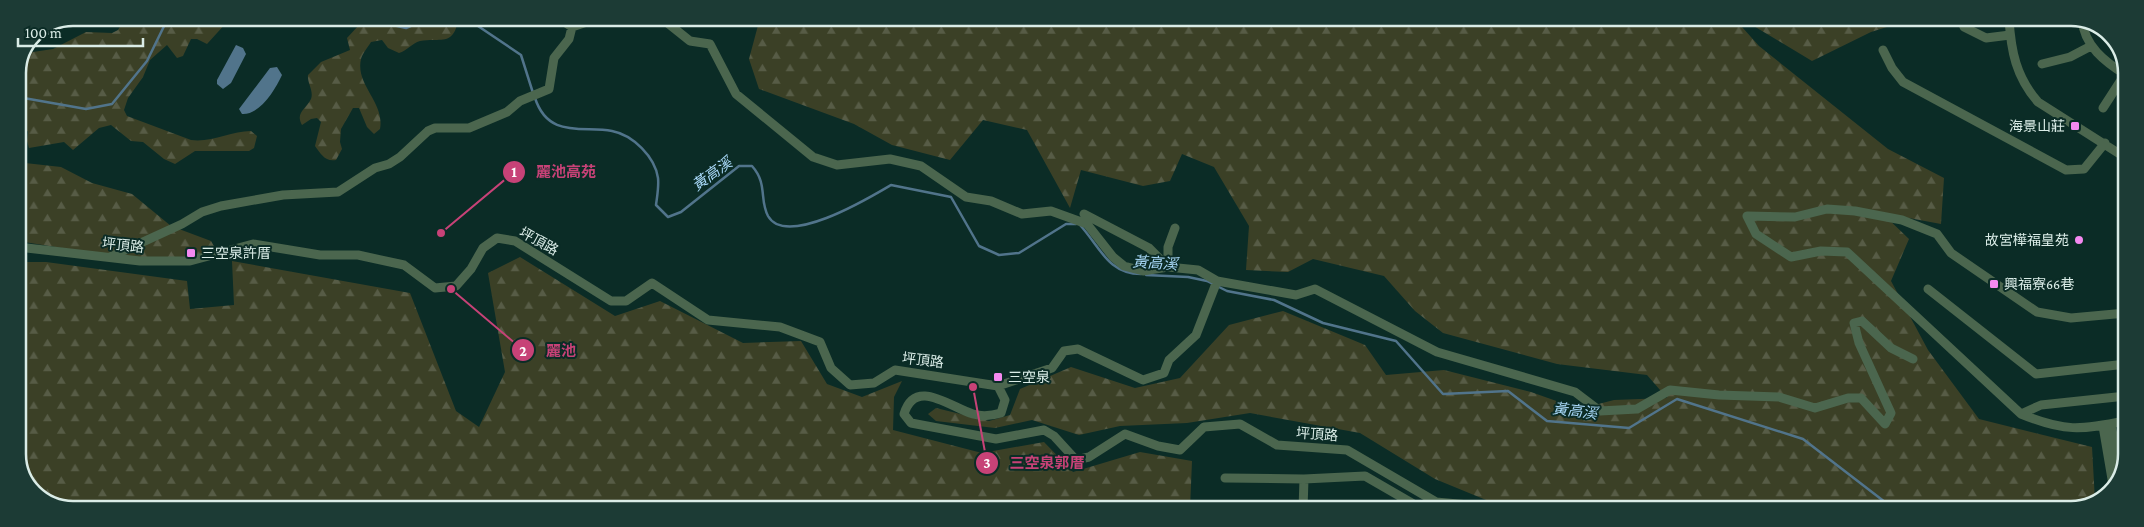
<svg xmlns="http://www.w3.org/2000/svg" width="2144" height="527" font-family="'Crimson Pro','Noto Sans TC',serif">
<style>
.forest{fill:url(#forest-firs)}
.water{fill:#51748b}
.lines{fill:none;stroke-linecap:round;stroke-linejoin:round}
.stream{stroke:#51748b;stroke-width:2.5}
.minor{stroke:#4b664e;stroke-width:9}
.poi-dot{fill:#f489f0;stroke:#0b2c26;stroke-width:2}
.labels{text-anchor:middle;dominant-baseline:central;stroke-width:4;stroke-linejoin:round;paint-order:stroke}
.poi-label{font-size:14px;fill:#daece7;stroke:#0b2c26;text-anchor:start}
.street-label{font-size:14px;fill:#daece7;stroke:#0b2c26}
.water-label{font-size:15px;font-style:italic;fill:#a8d8f8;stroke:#0b2c26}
.rim{fill:none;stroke:#daece7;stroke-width:2.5}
.leader{fill:none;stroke:#c74277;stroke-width:2}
.callout-dot{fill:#c74277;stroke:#0b2c26;stroke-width:2}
.mark-label{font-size:15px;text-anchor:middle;font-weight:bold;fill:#fff}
.callout-label{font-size:15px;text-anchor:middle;font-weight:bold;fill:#c74277;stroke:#0b2c26;stroke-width:4;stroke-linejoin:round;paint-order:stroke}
</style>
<defs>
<pattern id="forest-firs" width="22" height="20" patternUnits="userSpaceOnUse" patternTransform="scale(1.25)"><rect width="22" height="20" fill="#3b4026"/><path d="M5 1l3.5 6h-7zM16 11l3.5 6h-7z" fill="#575c46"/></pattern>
</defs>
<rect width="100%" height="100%" fill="#0b2c26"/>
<path class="forest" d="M125 18H251L239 24 227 22 207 44 197 39H191L183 56 177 58 167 45 150 60 143 77 128 98 124 110 127 116 191 140C211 143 231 131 251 131L257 136 254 148 249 151H195L175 164 164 159 143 142 131 141 111 125 99 128 73 150 64 142 29 148 27 141 28 131 18 136V73L26 53 53 49 86 32 112 33 118 30Z
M358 18H458C455 48 438 37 420 41 412 43 407 51 399 53L388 48 382 40 371 42C368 47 362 54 361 59 355 85 385 102 380 129L374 134 367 127 359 108H353L341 129 340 142 342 149 336 160C325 162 321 154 315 146L321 122 317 118 311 119 302 125C295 113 306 109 311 99 314 91 307 83 308 75L321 62 350 50 347 38 359 25Z
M760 18H1734L1759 46 1888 149 1944 178 1941 224 1882 213 1909 239 1891 281 1928 350 1979 419 2092 447 2095 501 2071 509H1508L1435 479 1360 433 1250 413 1187 423 1120 426 1079 435 1032 420 995 428 936 421 928 414 936 408 989 421 1010 415 1020 389 1071 367 1135 388 1180 378 1229 325 1283 311 1365 345 1386 375 1444 370 1531 392 1579 409 1614 400 1667 398 1647 375 1557 364 1443 333 1415 311 1384 276 1313 259 1288 272 1246 270 1249 226 1214 167 1182 154 1170 181 1143 186 1081 170 1070 208 1027 130 983 120 950 160 892 145 854 124 759 89 749 59Z
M1746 18 1906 19V21L1871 32 1812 61 1752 25Z
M25 163 61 167 92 183 132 194 171 226 211 241 215 248 205 256 136 260 18 241V166Z
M520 257 615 316 660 301 743 343 801 341 827 384 862 397 902 381 894 397 893 430 982 453 1044 442 1073 472 1140 452 1192 461 1190 509 62 508 32 491 18 460V262H46L187 281 190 309 234 305 232 261 410 293 456 411 479 427 505 372 488 273Z
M2125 436V465L2111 488 2108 472Z"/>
<path class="water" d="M236 45 243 48 246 54 231 83 223 89 217 84V80Z
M277 67 282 75C275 90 260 115 242 114L239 109 270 68Z"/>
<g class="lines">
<path class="stream" d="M369 18 371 20 406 28 429 18
M456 18 469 20 521 55 533 93
M18 97 86 109 112 104 147 61 168 18
M535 98C548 138 581 126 612 131 633 135 655 157 658 178 659 187 657 197 656 205L668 217 681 212 739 166H752C768 184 759 199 768 216 786 248 869 198 891 185L951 197 979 246 999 255 1019 253 1066 224H1076
M1080 225C1100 247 1108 274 1141 274
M1146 275 1188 277 1207 281 1227 291 1274 300 1323 323 1396 341 1443 394 1508 391 1547 421 1629 428 1677 399 1803 439 1894 509"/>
<path class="minor" d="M558 18 572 27 596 19 628 18 665 21 690 41 710 44 736 94 813 157 837 165 890 159 921 166 966 197 991 201 1022 214 1051 211 1087 224 1113 257 1124 266 1143 271 1168 267 1198 270 1217 281 1296 295 1315 289 1437 352 1575 392 1600 411 1637 409 1670 390 1719 395 1779 397 1815 408 1848 398H1861L1885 424 1891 413 1859 343 1854 323 1862 321 1891 348 1913 359
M1961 19 1964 27 1986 38 2010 35
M2009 19C2011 51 2016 77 2038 102L2126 158
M2082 19C2084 46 2105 62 2126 75
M1883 50 1892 68 1903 82 2066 170 2084 169 2105 143
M2042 64 2070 57 2091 46
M2103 108 2125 74
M1084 214 1149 248 1168 267V247L1175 228
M18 247 140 261H190L253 244 320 255H358L404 265 435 288 456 286 471 269 483 248 497 238 515 241 611 301H626L652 283 708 320 780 327 820 342 831 368 850 385 874 383 895 370 998 386 1005 400 1001 413C991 416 983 417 973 414 950 407 915 377 904 414L911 423 996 439 1044 430 1054 436 1076 460 1089 457 1125 434 1158 446 1180 450 1204 427 1240 424 1277 445 1347 450 1436 502 1469 505 1481 509
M110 257 182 224 202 212 221 206 283 195 338 192 375 168 389 164 400 157 428 131 435 128H469L507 112 520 101 549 89 554 58 569 39 572 27
M1928 289 2036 374 2126 364
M998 386 1052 368 1064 351 1078 349 1143 380 1164 373 1169 360 1196 335 1217 281
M2021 414 2041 405 2126 396
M2125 421C2080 430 2065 432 2021 414L1847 252 1821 251 1791 257 1756 234 1747 216 1795 217 1827 209 1855 211 1902 220 1937 234 1951 253 2037 312 2071 318 2126 313
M2111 424 2120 474
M2103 426 2113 485
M1225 478 1304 479
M1303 509 1304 479 1365 476 1422 509"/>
</g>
<g class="poi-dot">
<rect x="2070" y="121" width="10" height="10" rx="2.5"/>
<circle cx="2079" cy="240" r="5"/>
<rect x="186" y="248" width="10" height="10" rx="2.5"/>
<rect x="1989" y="279" width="10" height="10" rx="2.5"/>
<rect x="993" y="372" width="10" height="10" rx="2.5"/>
</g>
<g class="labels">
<g class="poi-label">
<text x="2065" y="126" text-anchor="end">海景山莊</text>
<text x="2069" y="240" text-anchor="end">故宮樺福皇苑</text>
<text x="201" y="253">三空泉許厝</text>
<text x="2004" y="284">興福寮66巷</text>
<text x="1008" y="377">三空泉</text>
</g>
<g class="street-label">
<text transform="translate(539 241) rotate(29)">坪頂路</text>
<text transform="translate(123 245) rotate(6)">坪頂路</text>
<text transform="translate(923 360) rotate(7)">坪頂路</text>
<text transform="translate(1317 434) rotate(4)">坪頂路</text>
</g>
<g class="water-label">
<text transform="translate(712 174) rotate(-36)">黃高溪</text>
<text transform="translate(1155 263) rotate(4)">黃高溪</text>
<text transform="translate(1575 411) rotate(7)">黃高溪</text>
</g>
</g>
<path d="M0 0H2144V527H0ZM73 26H2071A47 47 0 0 1 2118 73V454A47 47 0 0 1 2071 501H73A47 47 0 0 1 26 454V73A47 47 0 0 1 73 26Z" fill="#1c3b35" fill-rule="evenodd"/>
<path class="rim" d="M73 26H2071A47 47 0 0 1 2118 73V454A47 47 0 0 1 2071 501H73A47 47 0 0 1 26 454V73A47 47 0 0 1 73 26Z"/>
<path class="leader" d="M441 233L514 172M451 289L523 350M973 387L987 463"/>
<g class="callout-dot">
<circle cx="441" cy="233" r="5"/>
<circle cx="451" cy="289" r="5"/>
<circle cx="973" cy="387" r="5"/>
<circle cx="514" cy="172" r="12"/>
<circle cx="523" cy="350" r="12"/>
<circle cx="987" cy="463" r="12"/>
</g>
<g class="mark-label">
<text x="514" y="177">1</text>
<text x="523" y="356">2</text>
<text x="987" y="468">3</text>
</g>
<g class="callout-label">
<text x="566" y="177">麗池高苑</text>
<text x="561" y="356">麗池</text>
<text x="1047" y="468">三空泉郭厝</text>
</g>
<path d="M18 38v8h125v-8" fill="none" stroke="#daece7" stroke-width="2.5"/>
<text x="25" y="38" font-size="15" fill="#daece7" stroke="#0b2c26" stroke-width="4" paint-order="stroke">100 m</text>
</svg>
